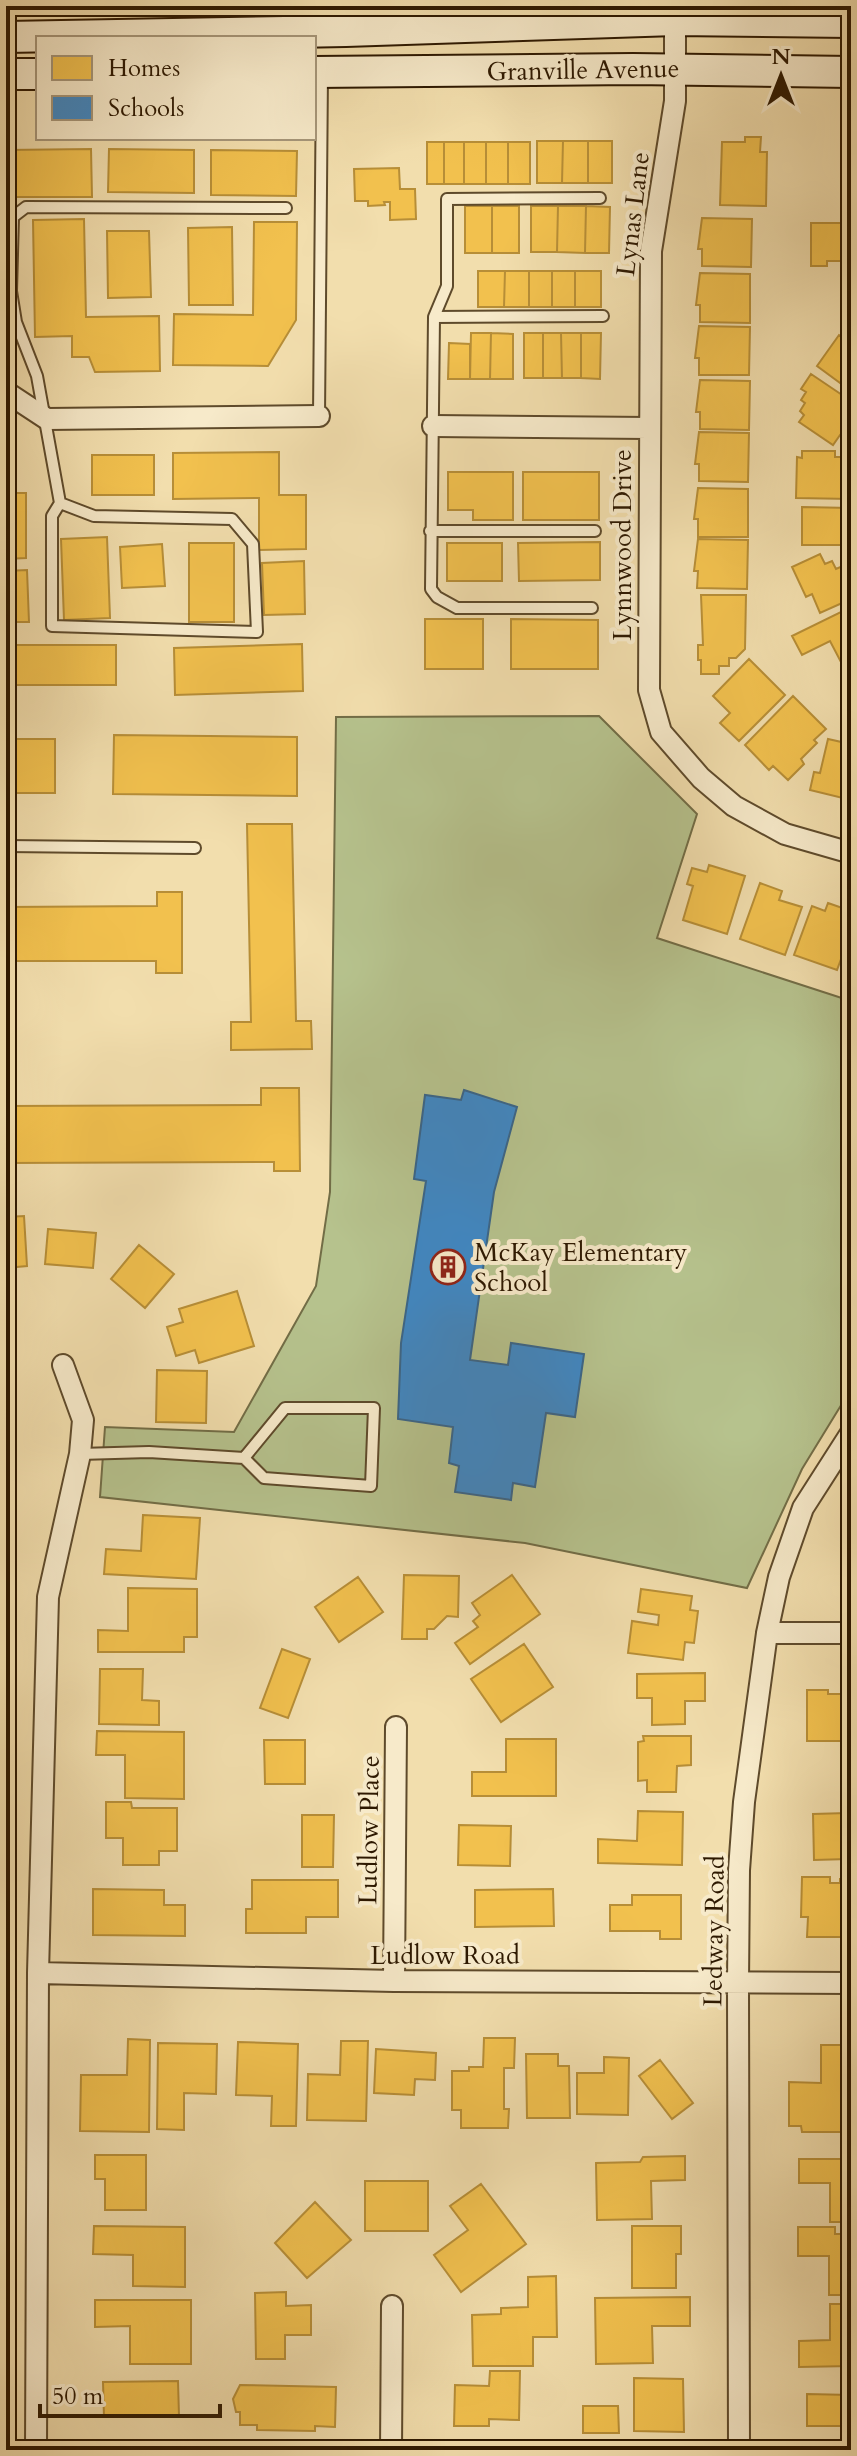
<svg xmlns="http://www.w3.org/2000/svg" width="857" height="2456" font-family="Cardo,serif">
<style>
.green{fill:#b6c28d;stroke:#726d46;stroke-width:2}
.homes{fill:#f2c14e;stroke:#b78e37;stroke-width:2}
.schools{fill:#3f88c5;stroke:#3a668a;stroke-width:2}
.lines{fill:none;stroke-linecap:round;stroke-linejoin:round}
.lane-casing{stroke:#5e4a2b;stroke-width:14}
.street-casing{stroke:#5e4a2b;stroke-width:24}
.secondary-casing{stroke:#2d1800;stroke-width:34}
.lane{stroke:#f7eaca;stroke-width:10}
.street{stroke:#f7eaca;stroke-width:20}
.secondary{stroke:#f7eaca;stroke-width:30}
.labels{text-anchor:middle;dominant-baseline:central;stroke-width:8;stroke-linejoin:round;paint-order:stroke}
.street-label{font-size:26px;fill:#2d1800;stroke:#f7eaca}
.poi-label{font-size:26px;fill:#2d1800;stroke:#f7eaca;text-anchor:start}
</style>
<rect width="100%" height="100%" fill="#f2dead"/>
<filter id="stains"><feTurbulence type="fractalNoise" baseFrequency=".0025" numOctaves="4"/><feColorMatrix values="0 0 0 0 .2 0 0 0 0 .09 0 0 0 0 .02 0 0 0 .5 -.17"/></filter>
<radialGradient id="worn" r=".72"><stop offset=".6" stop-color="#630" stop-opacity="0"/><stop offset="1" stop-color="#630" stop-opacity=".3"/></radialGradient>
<path class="green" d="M599 716 697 814 657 938 851 1001V1389L802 1469 747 1588 525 1543 100 1497 105 1427 234 1432 316 1286 330 1192 336 717Z"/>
<path class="homes" d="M745 137H761L760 152H767L766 206 720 205 722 142H745Z
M537 141H563L562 183H537Z
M563 141H588V183H562Z
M588 141H612V183H588Z
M427 142H444V184H427Z
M444 142H464V184H444Z
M464 142H486V184H464Z
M486 142H508V184H486Z
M508 142H530V184H508Z
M91 149 92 197H6V150Z
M109 149 194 150V193L108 192Z
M211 150 297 151 296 196 211 195Z
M399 168 400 189H415L416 219 390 220V202H384L385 205 368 206V201H355L354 169Z
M465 206H492V253H465Z
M492 206H519V253H492Z
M531 206H558L557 252H531Z
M558 206H586L585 253 557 252Z
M586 206 610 207 609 253H585Z
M702 218 752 219 751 267 702 266V249H698Z
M84 219 86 317 159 316 160 371 95 372 89 357H72V336L35 337 33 220Z
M254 222H297L296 320 268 366 173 365 174 314 253 315Z
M811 223H851V261H827V266H811Z
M232 227 233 305H189L188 228Z
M107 231H149L151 297 108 298Z
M478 271H505L504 307H478Z
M505 271H529V307H504Z
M529 271H552V307H529Z
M552 271H575V307H552Z
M575 271H601V307H575Z
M700 273 750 274V323L700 322V305H696Z
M699 326 750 327 749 375H699V358H695Z
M471 333H491L490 379H470Z
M491 333 513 334V379H490Z
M524 333H543V378H524Z
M543 333H561L562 378H543Z
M561 333H581V378H562Z
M581 333H601L600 379 581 378Z
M839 335 851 343V391L817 366Z
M449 343 470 344V379H448Z
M811 374 851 401V442L840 435 833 445 799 422 804 415 800 411 805 403 801 400 806 392 801 389Z
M700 380 750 381 749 430 700 429V412H696Z
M699 432 749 433 748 482 699 481V464H695Z
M802 451H835V457H843L842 468 851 469V499L796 498 797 457 802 458Z
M279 452V495H306V549L259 550V498L173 499V453Z
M92 455H154V495H92Z
M448 472H513V520H473V510H448Z
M523 472H599V520H523Z
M698 488 748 489V537H698V519H694Z
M6 493H26V558L6 559Z
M802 507 851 508V536H846L844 545H802Z
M107 537 110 618 64 620 61 539Z
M698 539 748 540 747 589 697 588 698 571H694Z
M600 542V580L519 581 518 543Z
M189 543H234V622H189Z
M447 543H502V581H447Z
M162 544 165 586 122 588 120 547Z
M820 554 825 564 832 561 836 569 845 565 851 575V599L820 613 812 594 806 597 792 567Z
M304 561 305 614 264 615 262 563Z
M27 570 29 622H6V571Z
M701 595H746L745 649 736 658H729V666H719V674H701V660H698V645H703Z
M851 607V660L842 664 830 641 802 655 792 636Z
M425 619H483V669H425Z
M511 619 598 620V669H511Z
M302 644 303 691 175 695 174 648Z
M6 645H116V685H6Z
M749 659 785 695 739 741 720 723 730 713 713 696Z
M793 696 826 729 814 740 817 743 801 759 804 764 788 780 773 766 769 770 745 745Z
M114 735 297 737V796L113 794Z
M849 735H851V800L810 790 814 772 820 773 828 739 846 743Z
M6 739H55V793H6Z
M247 824H292L296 1021H311L312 1049 231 1050V1022H251Z
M709 865 745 876 727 934 683 920 693 886 687 884 692 868 707 872Z
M760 883 782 891 779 900 802 907 785 955 740 939Z
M157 892H182V973H156V961H6V907L157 906Z
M828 903 851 911V932L837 970 794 955 812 906 825 911Z
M261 1088H299L300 1171H274V1162L6 1163V1106L261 1105Z
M24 1216 27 1266 6 1268V1217Z
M48 1229 96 1233 93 1268 45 1264Z
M139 1245 174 1274 145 1308 111 1279Z
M237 1291 254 1346 199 1363 195 1350 176 1356 167 1327 183 1322 179 1309Z
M157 1370 207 1371 206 1423 156 1422Z
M143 1515 200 1518 196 1579 104 1574 106 1549 141 1551Z
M404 1575 459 1576 458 1617 447 1616 434 1629H427V1639H402Z
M512 1575 540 1614 470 1664 455 1643 478 1627 473 1621 480 1615 472 1603Z
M358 1577 383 1612 339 1642 315 1607Z
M128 1588 197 1589V1637H184V1652H98V1630L128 1631Z
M641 1589 692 1596 690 1610 698 1611 694 1643 685 1642 683 1660 628 1653 632 1621 658 1625 659 1615 638 1612Z
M524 1644 553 1687 501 1722 471 1679Z
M282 1649 310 1659 288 1718 260 1708Z
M100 1669H143L142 1700 159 1701V1725L99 1724Z
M705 1673V1701H685V1724L652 1725V1698H637V1674Z
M807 1690H828V1694H851V1741H807Z
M97 1731 184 1732V1799L125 1798V1755H96Z
M643 1736H691V1765L677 1766 676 1792H647V1780L638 1781V1742L644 1741Z
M506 1739H556V1796H472V1772H506Z
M264 1740H305V1784H265Z
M106 1802H131L132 1808H177V1851H159V1865H123V1838H106Z
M638 1811 683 1812 682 1865 598 1863V1839L637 1841Z
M847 1813 848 1859 814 1860 813 1814Z
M302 1815H334L333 1867H302Z
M459 1825 511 1826 510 1866 458 1865Z
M802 1877H830V1883H840V1879H851V1937H807L808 1917H801Z
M252 1880H338V1917H306V1933H246V1909H252Z
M93 1889 164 1890V1905H185V1936L93 1935Z
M553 1889 554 1926 475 1927V1890Z
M632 1895H681V1939H660V1931H610V1905H632Z
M484 2038H515L514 2068H504V2109H509L508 2128H461V2110H452V2071H469V2067H483Z
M128 2039 150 2040 149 2132 80 2131 81 2075H127Z
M341 2041H368L366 2121 307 2120 308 2074 340 2075Z
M238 2042 298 2044 296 2126H271L272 2096 236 2095Z
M158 2043 217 2044 216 2094 184 2093V2130L157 2129Z
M821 2045H843L842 2132H802L801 2126H789V2082L821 2083Z
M376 2049 436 2053 435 2080 415 2079 414 2095 374 2093Z
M526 2054H558V2066H569L570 2118H527Z
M604 2057 629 2058 628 2115 577 2114V2073H604Z
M660 2060 693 2103 672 2119 639 2076Z
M95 2155H146V2210H105V2179H95Z
M685 2156V2180L651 2181 652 2219 597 2220 596 2163 640 2162 643 2157Z
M799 2159H851V2222H830V2183H799Z
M365 2181H428V2231H365Z
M481 2184 526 2244 461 2292 434 2255 468 2230 450 2206Z
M315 2202 351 2240 307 2278 275 2243Z
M94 2226 185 2227V2287L133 2286V2255L93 2254Z
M632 2226H681V2254H676V2288H632Z
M798 2227H835V2234H851V2295H829V2256H798Z
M556 2276 557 2337H533V2366H473L472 2315 501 2314V2308L528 2307V2277Z
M286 2292V2306L311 2305V2335H285V2359H256L255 2293Z
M690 2297V2326H652L653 2363 596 2364 595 2298Z
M95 2300H191V2364H130V2326L95 2327Z
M830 2304H851V2366L799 2367V2341L830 2340Z
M490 2371H520L519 2420 489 2419V2426H454L455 2385 489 2386Z
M634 2378 683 2379 684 2432 634 2431Z
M178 2381 179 2416 104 2417 103 2382Z
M240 2385 336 2387 335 2427 315 2426V2431L257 2430V2425H240V2412H236L233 2399Z
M807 2394 851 2395V2426H807Z
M583 2406H618L619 2433H583Z"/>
<path class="schools" d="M464 1090 517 1107 494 1192 470 1360 508 1365 511 1343 584 1354 575 1417 546 1413 535 1487 513 1483 511 1500 455 1492 459 1466 449 1463 453 1427 398 1419 401 1343 426 1181 414 1179 425 1095 461 1100Z"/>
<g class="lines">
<g class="lane-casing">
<path id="lane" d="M13 217 11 291 16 322 37 376 60 503 52 516V626L257 632 253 544 232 519 94 516 60 503
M13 217 26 207 286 208
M434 317 603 316
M319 416 322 74
M430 531H595
M592 608H457L437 597 431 589 434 317 447 286V199L600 198
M6 846 195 848
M80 1454 149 1452 244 1458 264 1478 371 1486 374 1408H285L244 1458"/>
</g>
<g class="street-casing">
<path id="street" d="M675 11V101L651 251 649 690 661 732 701 778 734 806 785 834 851 853
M6 392 47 419 319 416
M433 426 648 428
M767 1633H851
M38 1973 394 1981 851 1983
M394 1981 396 1727
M36 2450 38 1973 48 1597 80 1454 83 1420 63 1365
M391 2450 392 2306
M739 2450 738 1983 739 1870 744 1802 767 1633 779 1577 803 1508 851 1433"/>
</g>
<g class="secondary-casing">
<path id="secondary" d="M6 37 346 31 675 20 851 22
M314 72 633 69 851 72
M6 74H38"/>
</g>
<use href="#lane" class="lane"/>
<use href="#street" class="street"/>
<use href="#secondary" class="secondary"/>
</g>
<defs>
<g id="building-ring" transform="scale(1.8)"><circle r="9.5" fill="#f7eaca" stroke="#8f2418" stroke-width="1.5"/><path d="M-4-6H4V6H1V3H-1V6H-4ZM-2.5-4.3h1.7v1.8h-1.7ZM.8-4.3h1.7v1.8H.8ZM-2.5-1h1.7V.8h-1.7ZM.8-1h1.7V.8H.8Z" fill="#8f2418"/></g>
</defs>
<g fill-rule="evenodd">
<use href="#building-ring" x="448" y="1267"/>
</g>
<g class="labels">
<g class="street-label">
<text transform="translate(583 70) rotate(-1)">Granville Avenue</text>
<text transform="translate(633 214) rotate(-83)">Lynas Lane</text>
<text transform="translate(622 545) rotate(-90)">Lynnwood Drive</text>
<text transform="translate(369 1830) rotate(-89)">Ludlow Place</text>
<text transform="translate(714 1931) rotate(-89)">Ledway Road</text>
<text x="445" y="1955">Ludlow Road</text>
</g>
<g class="poi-label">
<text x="474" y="1252">McKay Elementary<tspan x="474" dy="30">School</tspan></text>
</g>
</g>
<rect width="857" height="2456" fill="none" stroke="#f2dead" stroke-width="32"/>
<rect x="8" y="8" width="841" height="2440" fill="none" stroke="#2d1800" stroke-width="4"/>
<rect x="16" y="16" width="825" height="2424" fill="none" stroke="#2d1800" stroke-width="2"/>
<rect x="36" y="36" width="280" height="104" fill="#f7eaca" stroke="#a69679" stroke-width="2"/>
<rect x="52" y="56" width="40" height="24" fill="#f2c14e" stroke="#a69679" stroke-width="2"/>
<text x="108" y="76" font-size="24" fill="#2d1800">Homes</text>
<rect x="52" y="96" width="40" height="24" fill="#3f88c5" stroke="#a69679" stroke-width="2"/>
<text x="108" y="116" font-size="24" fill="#2d1800">Schools</text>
<g transform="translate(781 76)" stroke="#f7eaca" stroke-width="6" paint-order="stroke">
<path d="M0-6L14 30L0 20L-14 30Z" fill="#2d1800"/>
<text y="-12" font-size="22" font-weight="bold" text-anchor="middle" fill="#2d1800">N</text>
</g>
<path d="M40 2404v12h180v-12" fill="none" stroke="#2d1800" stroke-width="4"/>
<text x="52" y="2404" font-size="24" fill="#2d1800" stroke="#f7eaca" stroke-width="6" paint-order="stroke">50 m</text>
<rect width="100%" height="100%" filter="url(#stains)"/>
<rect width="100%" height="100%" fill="url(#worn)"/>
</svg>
